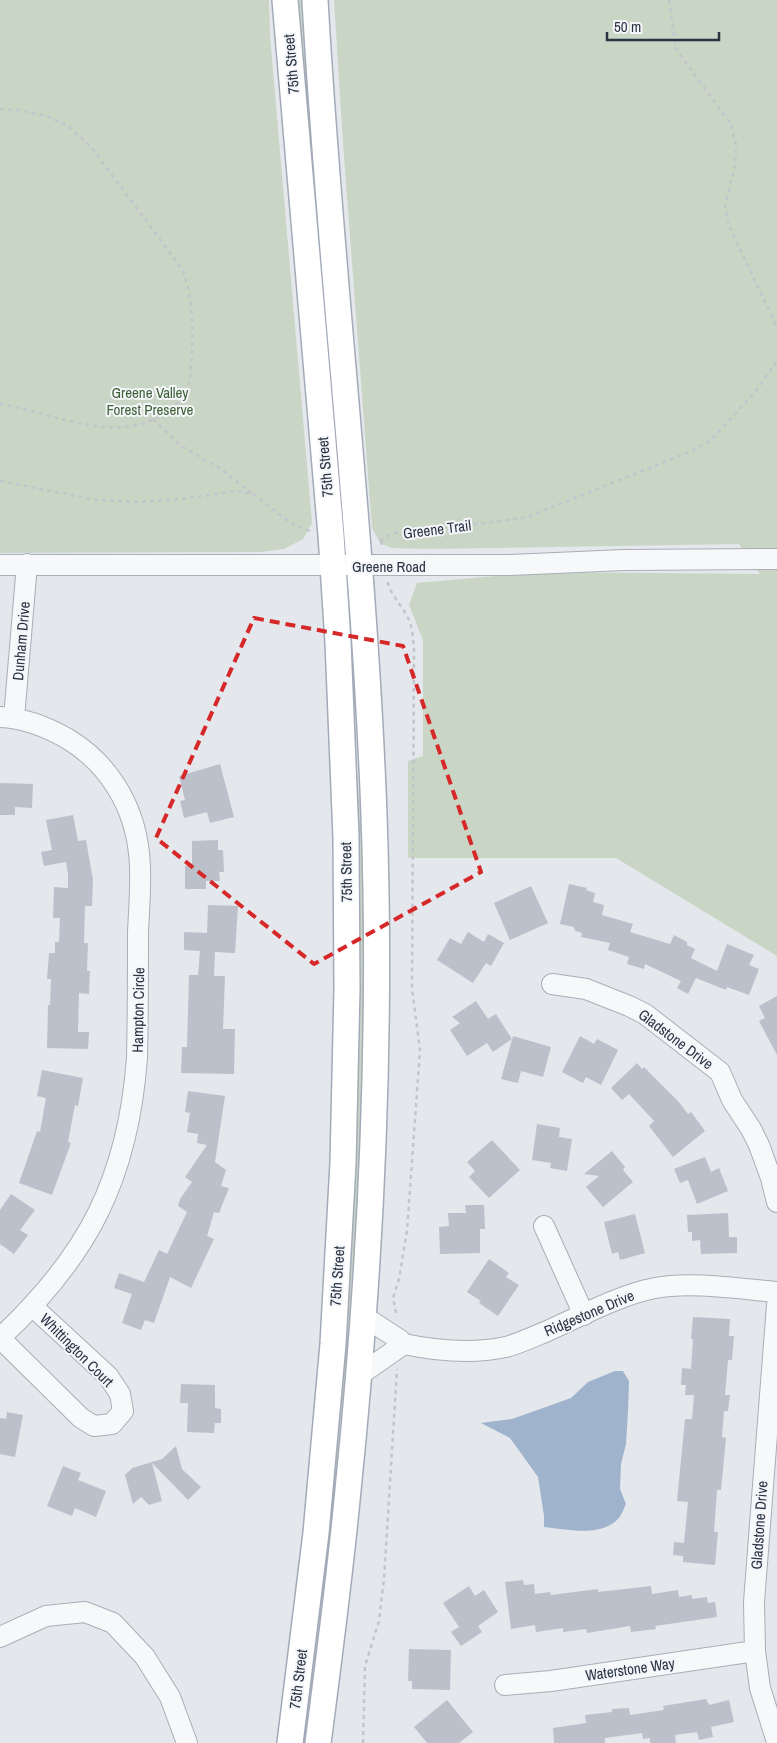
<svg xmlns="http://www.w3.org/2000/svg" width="777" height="1743" font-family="'Archivo Narrow',sans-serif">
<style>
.green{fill:#c9d6c5}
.water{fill:#9fb4cc}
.building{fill:#bbc0ca}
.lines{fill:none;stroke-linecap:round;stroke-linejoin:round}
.minor-casing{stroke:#a9aeb7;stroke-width:22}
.major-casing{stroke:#a3abb8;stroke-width:28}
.path{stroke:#c2c5cb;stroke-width:2.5;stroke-dasharray:4 4;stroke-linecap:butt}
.minor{stroke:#f7f8fa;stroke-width:20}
.major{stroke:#fff;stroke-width:25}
.marked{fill:none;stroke:#d62828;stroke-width:4;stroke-dasharray:10 6;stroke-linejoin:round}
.labels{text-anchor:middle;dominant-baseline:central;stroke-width:4;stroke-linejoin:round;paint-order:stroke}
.street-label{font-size:15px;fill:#2b3445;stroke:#f4f6f9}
.park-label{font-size:15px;fill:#3f6138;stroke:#f4f6f9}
</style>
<rect width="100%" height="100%" fill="#e4e7ec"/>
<path class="green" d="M0 0H269L270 36 312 523 303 539 284 549 261 552 0 553Z
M296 0H305L329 324 313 215Z
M334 0H777V956L616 858H408V761L423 756V640L409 605 417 583 540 572 760 574 739 544 426 549 392 548 380 543 372 528 343 143Z
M355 747 365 873 363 1142 344 1432 308 1743H302Z"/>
<path class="water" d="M615 1371H623L629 1381 628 1411 626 1444 621 1464 620 1489 626 1504C623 1510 621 1517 616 1521 597 1537 565 1529 544 1527V1516L538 1477 510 1438 481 1423 512 1419 571 1398 588 1382Z"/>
<path class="building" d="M220 764 234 817 210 823 207 812 184 818 180 801 185 800 179 776Z
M0 783 33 784 32 808 15 807V815H0Z
M73 815 78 841 86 840 93 880 92 906H85L84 943H88L87 971H90L89 994 79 993 78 1032H89L88 1049 47 1048 48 1005H50L51 979H47L49 953H55V942H59L60 918H53L54 887 68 888V874L66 862 44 866 41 852 52 850 46 820Z
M218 840V850H223L224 872H219L220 881H206V889H185V866H192V841Z
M569 884 587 888 586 890 595 893 593 902 604 905 602 915 633 924 630 932 670 944 674 935 687 942V945L695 949 691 958 717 971 727 944 754 955 749 965 759 969 749 995 727 987 726 990 696 978 688 994 677 988 681 981 645 964 644 969 627 964 629 957 608 950 610 943 581 937 582 933 575 931 574 927 560 924Z
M531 886 548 923 510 940 494 903Z
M208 905 238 906 235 953 215 952 214 976H225L223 1029H235L234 1074 181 1073 182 1047H187L189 975H198L200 951 184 950V932L207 933Z
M468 932 484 942 488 934 504 943 491 966 486 963 473 983 437 960 450 938 461 944Z
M777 996V1055L759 1021 765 1018 759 1006Z
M476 1001 488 1019 496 1014 512 1039 493 1052 487 1043 467 1056 450 1030 460 1023 452 1017Z
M513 1036 551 1047 543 1077 521 1071 518 1083 501 1079Z
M580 1036 594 1044 597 1039 618 1050 601 1085 586 1077 583 1083 562 1072Z
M637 1063 642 1069 644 1067 679 1102 688 1114 691 1112 705 1131 673 1157 649 1126 654 1121 629 1094 622 1100 611 1088Z
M42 1070 83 1078 78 1106 75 1105 68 1142 71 1143 52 1195 19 1183 37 1131 40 1132 46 1098 37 1096Z
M188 1091 225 1096 215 1162 226 1170 221 1186 229 1188 219 1213 214 1212 207 1236 214 1239 191 1288 170 1277 154 1323 145 1320 141 1330 122 1323 132 1294 114 1288 119 1273 144 1282 159 1250 167 1254 187 1212 178 1206 180 1199 192 1182 185 1177 207 1145 197 1143 198 1134 187 1132 190 1113 185 1112Z
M537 1124 560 1128 559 1137 572 1139 567 1171 550 1168 551 1163 532 1160Z
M492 1140 520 1170 489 1198 469 1177 475 1171 467 1162Z
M612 1151 625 1167 623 1170 633 1182 603 1207 586 1187 599 1176 584 1174Z
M705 1157 711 1172 719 1168 728 1191 697 1204 688 1180 680 1183 674 1169Z
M11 1194 35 1210 20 1230 28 1235 14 1254 0 1244V1210Z
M465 1205H484L485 1229H480V1253L440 1254 439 1227 449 1226 448 1213H466Z
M728 1213 729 1237H737V1253L701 1254 700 1240 692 1241V1232H688L687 1215Z
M635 1214 645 1253 620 1260 618 1252 612 1254 604 1222Z
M489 1259 509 1273 506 1277 519 1285 498 1316 479 1303 481 1301 467 1292Z
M693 1317 730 1319 729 1336H734L732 1360H728L725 1395H730L728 1411H724L722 1437 726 1438 721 1490H717L714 1532H718L715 1565 683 1562V1556L673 1555 674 1542 684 1543 688 1502 677 1501 685 1419H692L694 1395H685L686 1385H681L682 1368 691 1369 693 1339H691Z
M181 1384 215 1385V1408L221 1409V1423H215L214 1433 187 1432 188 1403H180Z
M7 1412 23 1415 15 1457 0 1454V1418L6 1419Z
M176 1446 182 1469 201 1487 188 1500 152 1463 162 1501 149 1505 141 1497 133 1504 125 1475 132 1468 162 1459Z
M63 1466 81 1473 78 1480 106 1491 96 1517 75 1508 72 1516 47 1506Z
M523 1580 524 1585 534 1584 535 1594 550 1592 551 1595 598 1589V1592L651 1586 652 1594 678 1590 679 1597 692 1595V1599L707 1597 708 1603 715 1602 717 1617 655 1626 656 1629 631 1632 630 1626 587 1633 586 1629 563 1632V1628L536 1632 535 1625 511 1629 505 1582Z
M469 1586 475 1596 484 1590 498 1612 478 1626 482 1632 461 1646 451 1632 459 1627 443 1603Z
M409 1649 451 1650 450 1690 412 1689V1681H408Z
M706 1699 709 1705 729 1700 734 1722 711 1727 713 1737 699 1740 697 1732 675 1735 676 1743H650V1738L643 1739 642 1733 605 1738V1743H554L553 1728 586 1723 585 1715 612 1712V1709L629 1708 630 1715 664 1710 663 1706Z
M447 1700 473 1732 459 1743H427L414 1727Z"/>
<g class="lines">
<g class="minor-casing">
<path id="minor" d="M0 565H510L624 560 777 559
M0 717C24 718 47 727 68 739 109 764 134 806 139 853 142 879 139 907 138 933 138 975 138 1016 137 1058 128 1179 88 1256 0 1338
M14 718 27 564
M552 984 586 989 629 1006 645 1014 720 1072 732 1100 751 1129 759 1145 771 1178 777 1202
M544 1226 584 1315
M777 1305 754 1602 755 1651 760 1688 777 1742
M363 1316 400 1340 404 1344C437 1351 473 1354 506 1347 520 1343 533 1337 545 1332 579 1317 619 1295 655 1288 690 1281 741 1289 777 1292
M0 1338 81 1418 94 1426 112 1424 123 1411 120 1394 108 1376 32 1306
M358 1376 404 1344
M0 1637 46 1616 85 1612 113 1623 145 1657 170 1697 187 1743
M505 1685 551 1681 755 1651"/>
</g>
<g class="major-casing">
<path id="major" d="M285 0 331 535 338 642 346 837 347 989 343 1163 333 1344 316 1533 290 1743
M315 0C330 272 364 542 374 815 382 1040 371 1266 348 1490 340 1575 329 1659 318 1743"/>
</g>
<path class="path" d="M669 0 676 49 731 124 736 145 735 166 725 205 729 226 777 327
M0 109 17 110 47 116 68 126 91 147 182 269C193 295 193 326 192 354 191 365 191 378 188 388 183 401 173 408 162 415 157 417 151 421 145 423 97 437 47 412 0 404
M153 419 181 446 221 469 251 493
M0 481 97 500 140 502 180 499 237 491 253 494 280 515 293 524 310 531
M380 541 391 534 405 531 495 522 527 517 692 451 710 441 755 392 777 361
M381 541 383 549
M388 582C390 595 402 605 408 618 413 628 413 639 414 650L412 988 420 1050 407 1231 399 1279 393 1298 397 1317
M363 1743 365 1666 379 1621 384 1579 397 1369"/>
<use href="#minor" class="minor"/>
<use href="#major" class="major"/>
</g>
<path class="marked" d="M254 618 403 646 481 872 314 964 156 838Z"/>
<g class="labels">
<g class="street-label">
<text transform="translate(291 64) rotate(-95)">75th Street</text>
<text transform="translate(325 467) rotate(-95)">75th Street</text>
<text transform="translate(437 529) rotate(-7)">Greene Trail</text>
<text x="389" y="566">Greene Road</text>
<text transform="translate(21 641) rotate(-85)">Dunham Drive</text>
<text transform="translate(346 872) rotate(-91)">75th Street</text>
<text transform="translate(138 1010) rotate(-89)">Hampton Circle</text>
<text transform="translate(676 1039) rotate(37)">Gladstone Drive</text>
<text transform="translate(337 1276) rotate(-86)">75th Street</text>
<text transform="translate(589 1313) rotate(-23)">Ridgestone Drive</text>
<text transform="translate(77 1350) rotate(45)">Whittington Court</text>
<text transform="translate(759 1525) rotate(-86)">Gladstone Drive</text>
<text transform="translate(630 1669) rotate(-8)">Waterstone Way</text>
<text transform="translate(298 1679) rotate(-83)">75th Street</text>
</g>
<g class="park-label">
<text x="150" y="392">Greene Valley<tspan x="150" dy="17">Forest Preserve</tspan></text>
</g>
</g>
<path d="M607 32v8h112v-8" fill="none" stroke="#2b3445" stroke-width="2.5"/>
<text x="614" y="32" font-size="15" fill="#2b3445" stroke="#f4f6f9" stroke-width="4" paint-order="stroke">50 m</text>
</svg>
